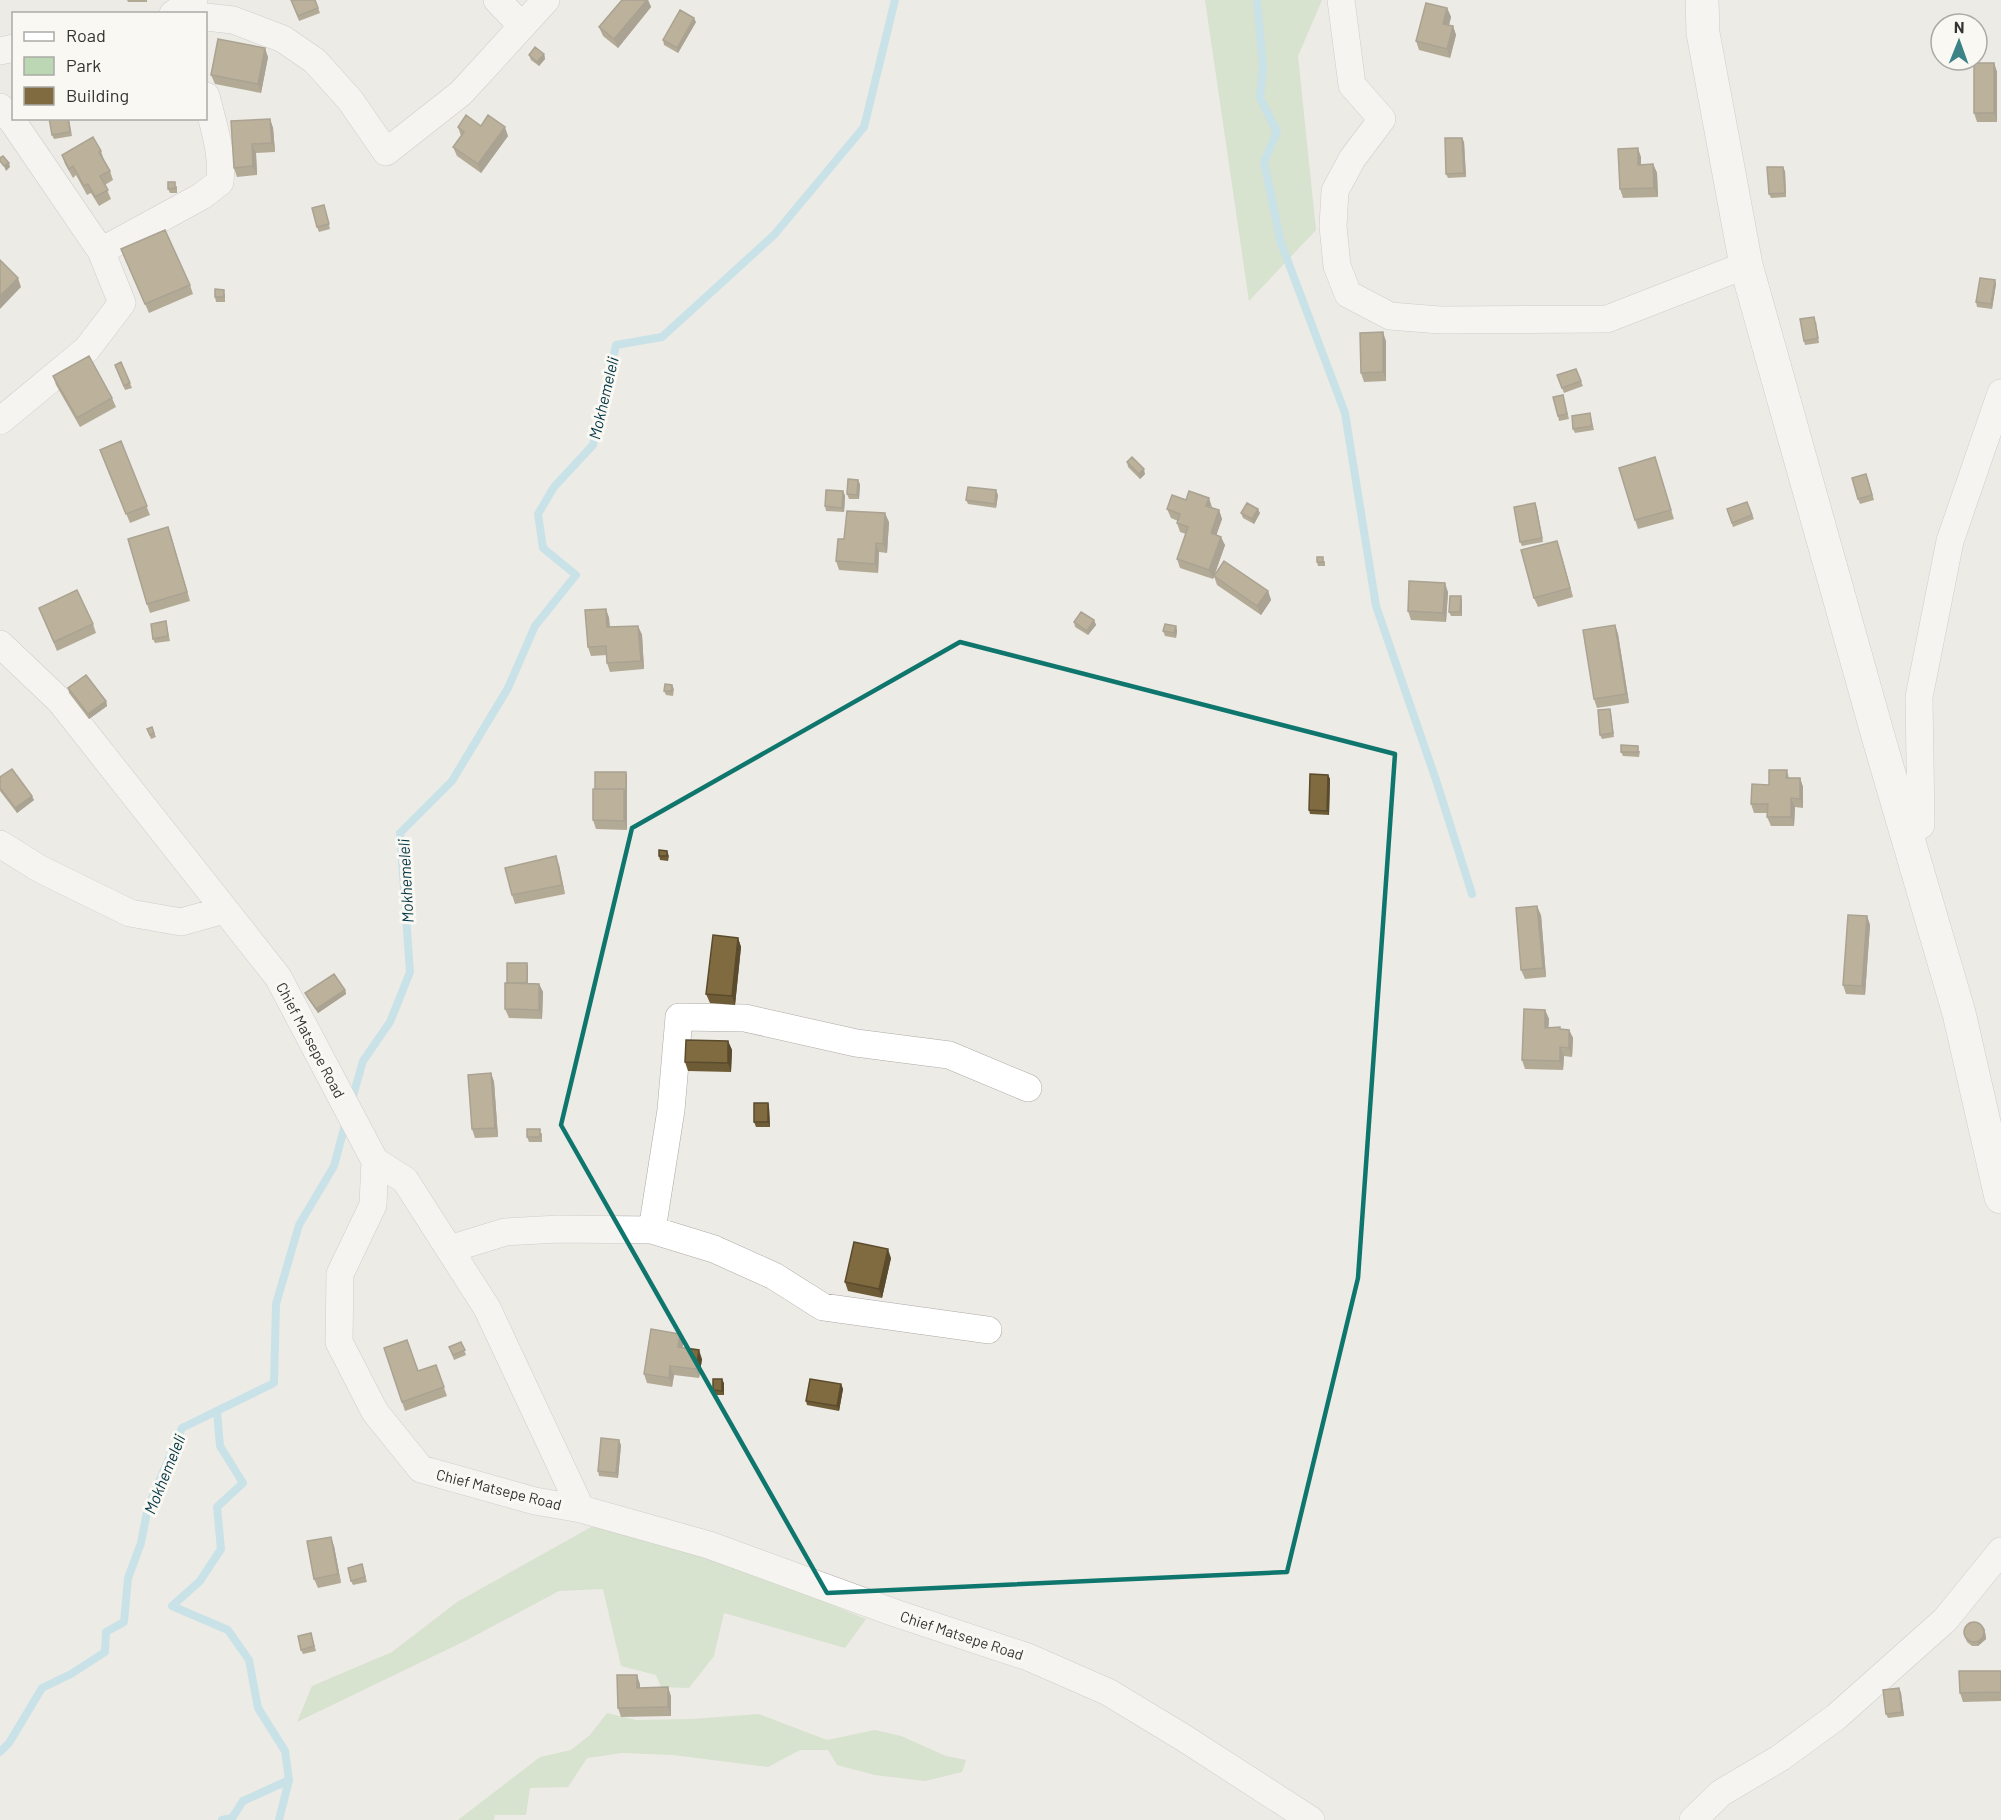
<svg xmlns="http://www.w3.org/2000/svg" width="2001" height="1820" font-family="Barlow,sans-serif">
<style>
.green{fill:#bcd7b3}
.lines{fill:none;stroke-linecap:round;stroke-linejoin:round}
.stream{stroke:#9dd7eb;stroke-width:8}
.minor-casing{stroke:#adaaa6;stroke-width:28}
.tertiary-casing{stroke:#adaaa6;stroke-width:34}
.minor{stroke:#fff;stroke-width:27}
.tertiary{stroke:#fff;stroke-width:33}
.wall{fill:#6e5c37}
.shaded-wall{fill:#5a4b2d}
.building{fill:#806b40;stroke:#5a4b2d;stroke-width:1.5}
.marked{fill:none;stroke:#0f766e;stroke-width:4.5;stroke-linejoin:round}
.labels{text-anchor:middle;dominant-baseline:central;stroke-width:6;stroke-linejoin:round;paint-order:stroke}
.street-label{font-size:15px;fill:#353432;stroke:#faf8f3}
.water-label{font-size:16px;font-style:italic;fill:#003544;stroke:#faf8f3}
</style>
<rect width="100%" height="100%" fill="#edebe6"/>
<path class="green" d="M1205 0H1322L1298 56 1316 230 1249 301Z
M602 1521 724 1561 866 1619 845 1648 724 1613 714 1656 689 1688 661 1687 656 1675 621 1666 603 1589 559 1591 467 1640 297 1722 312 1686 392 1652 457 1602Z
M607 1713 636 1720 692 1719 759 1714 827 1740 875 1730 901 1736 946 1756 966 1760 962 1772 925 1781 875 1775 837 1765 828 1750H800L768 1767 673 1755 622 1753 587 1758 568 1787 530 1788 526 1815H495L494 1820H458L540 1757 571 1750 590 1735Z"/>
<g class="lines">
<path class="stream" d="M1257 0 1263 66 1260 98 1277 132 1264 162 1281 243 1345 413 1376 606 1436 780 1472 894
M351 1103 363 1061 390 1022 410 972 400 833 452 781 508 688 535 626 576 575 543 548 538 514 554 487 593 445 616 345 662 337 774 235 864 127 895 0
M217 1411 220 1446 243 1483 217 1507 221 1549 200 1581 172 1606 228 1630 249 1660 258 1708 285 1751 289 1780 279 1820
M0 1752 9 1743 42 1688 71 1674 105 1652 106 1632 124 1622 128 1578 141 1543 148 1507 182 1428 274 1383 276 1304 299 1225 334 1166 346 1121
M222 1820 232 1818 243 1801 289 1780"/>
<g class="minor-casing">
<path id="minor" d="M497 0 521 25
M1341 0 1352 85 1382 119 1352 159 1335 191 1333 226 1337 266 1348 294 1390 316 1440 320 1607 319 1746 265
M173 14 194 0
M206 17 233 20 283 39 315 61 350 100 386 152 461 93 546 0
M0 51 14 48
M0 107 13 122 101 251 122 303 87 349 0 421
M101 251 202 196 220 182C223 151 213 125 206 96
M0 644 60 701 278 977 375 1161 373 1205 340 1274 339 1342 375 1412 421 1469 535 1501 581 1509 709 1545 895 1613 1028 1657 1108 1692 1184 1738 1311 1820
M1907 835 1921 825 1919 697 1950 541 2001 393
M0 844 40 869 130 913 181 922 224 910
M375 1161 405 1180 487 1308 581 1509
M652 1230 671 1110 679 1017 745 1018 856 1043 949 1055 1028 1088
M450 1249 505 1232 559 1229 652 1230 714 1249 774 1276 823 1307 988 1330
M1693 1820 1721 1793 1780 1758 1836 1717 1945 1620 2001 1551"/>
</g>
<g class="tertiary-casing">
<path id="tertiary" d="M1702 0 1703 33 1746 265 1880 743 1959 1013 2001 1197"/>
</g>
<use href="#minor" class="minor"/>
<use href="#tertiary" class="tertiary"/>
</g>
<path class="wall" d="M127 0H147V2H128Z
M291 0H315L320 13 299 21Z
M622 0H648L651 7 618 48 603 36 599 27Z
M1447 8 1451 17 1449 25 1453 26 1456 35 1450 58 1419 50 1416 41Z
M696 22 678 53 664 45 663 40Z
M544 54 545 59 539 66 531 60 529 55Z
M268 57 261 93 215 84 211 75Z
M1994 63 1997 72V122H1977L1974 113Z
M69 118 72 136 54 139 52 135Z
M270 119 273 128 275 152 256 153 257 175 237 177 234 168Z
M481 126 508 136 481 173 457 156 453 147 461 136 458 127Z
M1462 138 1464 142 1466 177 1448 178 1446 174Z
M101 151 104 160H103L110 171 113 180 105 185 111 199 99 206 91 193 87 195 76 175 73 178 65 164 62 155Z
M1641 157V165L1653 164 1657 173 1658 197 1623 198 1620 189Z
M1785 171 1786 197 1771 198 1769 194Z
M177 186V193H170L168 189Z
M325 210 330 229 319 232 317 227Z
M121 249 190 285 193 294 149 313Z
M1995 280 1996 284 1992 309 1977 307 1976 302Z
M225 294V302H216L215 297Z
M1816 321 1819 343 1805 345 1804 341Z
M1386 341V381L1364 382 1361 373Z
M121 362 132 388 125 390 115 365Z
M1576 369 1583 386 1564 393 1557 375Z
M53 376 112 398 116 407 80 427 56 385Z
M1564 399 1569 419 1559 421 1558 416Z
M1590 413 1594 430 1575 433 1573 429Z
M121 441 150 515 130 523 104 459Z
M1127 462 1145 474 1140 479 1128 467Z
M1658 466 1674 519 1638 529 1635 520Z
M1868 479 1874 500 1860 504 1858 499Z
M860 484 859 499H849L847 494Z
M843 491 845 496 844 512 826 511 825 506Z
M998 495 996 508 968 504 966 500Z
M1186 500 1219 510 1222 519 1216 535 1225 545 1213 579 1180 568 1177 559 1186 534 1180 532 1177 523 1178 521 1171 518 1167 509Z
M1747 502 1754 519 1733 527 1727 509Z
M1535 503 1543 542 1522 546 1520 542Z
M1241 513H1260L1254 524 1243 518Z
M889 522 887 553 879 552 878 573 839 570 836 561 844 539Z
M171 536 190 601 150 613 147 604Z
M1557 541 1573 597 1538 607 1534 598Z
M1325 561V566H1318L1317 562Z
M1214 576 1268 591 1271 600 1261 615 1217 585Z
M1448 592 1446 622 1411 620 1408 611Z
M1462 600V616H1451L1449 612Z
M39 608 93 624 96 633 57 651Z
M606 609 609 618 610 627 638 626 642 635 644 669 610 672 607 663V655L591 656 588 647Z
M1094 620 1096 625 1088 635 1075 627 1074 622Z
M1615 625 1618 634 1629 703 1597 708 1594 699Z
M167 626 170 641 155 643 153 639Z
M1176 626 1177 631 1176 638 1165 636 1163 631Z
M672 685 674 689 673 696 666 695 664 691Z
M68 688 106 701 107 706 89 719 69 693Z
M1611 713 1614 737 1602 739 1600 735Z
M152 727 156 737 151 739 147 729Z
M1640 751 1639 757 1623 756 1621 752Z
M1787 770 1789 778H1800L1803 787V808L1795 807 1794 826H1771L1767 817V813H1754L1751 804 1769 785Z
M626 772 627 776V830L596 829 593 820 595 789Z
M1328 775 1330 779 1329 815 1310 814 1309 810Z
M0 777 34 800 17 813 0 791Z
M667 851 669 856 668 861 660 860 659 856Z
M559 865 565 894 515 904 512 895Z
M1541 915 1546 977 1525 979 1521 970Z
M1867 916 1870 925 1865 995 1846 994 1843 985Z
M738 938 741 947 735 1005 710 1003 706 994Z
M527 963 528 967V983L539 984 543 992 542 1019 509 1018 505 1009 507 983Z
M345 990 346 994 318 1013 307 997 305 993Z
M1545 1010 1549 1019 1548 1028 1569 1030 1573 1038 1572 1057 1564 1056 1563 1070 1525 1069 1522 1060Z
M728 1041 732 1050 731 1072 688 1071 685 1062Z
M491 1073 494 1082 498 1137 475 1138 472 1129Z
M768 1103 769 1107 770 1127H756L754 1122Z
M542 1133V1142H529L527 1137Z
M891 1258 882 1298 848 1291 845 1282Z
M461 1342 466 1355 454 1360 449 1347Z
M683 1343V1348L702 1359 699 1378 674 1375 672 1387 647 1383 644 1374Z
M384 1348 418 1371 436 1365 447 1396 405 1411Z
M724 1383V1395H714L713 1390Z
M841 1384 843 1389 839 1411 807 1405 806 1401Z
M621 1445 618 1478 599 1476 598 1471Z
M334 1546 341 1583 318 1588 314 1579Z
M362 1564 367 1582 353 1585 351 1581Z
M1984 1628 1985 1632 1986 1639 1978 1646H1972L1967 1642 1965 1637Z
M311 1633 316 1651 303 1654 301 1650Z
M2001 1671V1701L1963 1702 1960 1693Z
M640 1684V1688L671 1696V1716L621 1717 618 1708Z
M1899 1688 1901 1693 1904 1716 1888 1718 1886 1714Z"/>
<path class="shaded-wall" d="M647 0H648L651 7 618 48 614 39Z
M1447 8 1451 17 1447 33 1443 24Z
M694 18 696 22 678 53 677 48Z
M1453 26 1456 35 1450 58 1447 49Z
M265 48 268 57 261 93 258 84Z
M544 54 545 59 539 66 537 62Z
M1994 63 1997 72V122L1994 113Z
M270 119 273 128 275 152 272 143Z
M505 127 508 136 481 173 478 164Z
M1462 138 1464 142 1466 177 1464 173Z
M252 144 256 153 257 175 253 166Z
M1638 148 1641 157V174L1638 165Z
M9 163 10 167 6 171 4 166Z
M1653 164 1657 173 1658 197 1654 188Z
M1783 167 1785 171 1786 197 1785 193Z
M18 278 21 287 0 309V296Z
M1995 280 1996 284 1992 309 1991 304Z
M1383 332 1386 341V381L1383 372Z
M1144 469 1145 474 1140 479 1139 474Z
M858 480 860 484 859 499 857 495Z
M996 490 998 495 996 508 995 504Z
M843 491 845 496 844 512 842 508Z
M1209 498 1212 507 1206 506Z
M1535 503 1537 508 1543 542 1542 538Z
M1258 509 1260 513 1254 524 1252 519Z
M1219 510 1222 519 1214 542 1211 533Z
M885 513 889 522 887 553 883 544Z
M168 527 171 536 190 601 187 592Z
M1221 537 1225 545 1213 579 1209 570Z
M1557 541 1560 550 1573 597 1570 588Z
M876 543 879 552 878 573 875 564Z
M1445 583 1448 592 1446 622 1443 613Z
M1268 591 1271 600 1261 615 1257 606Z
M1461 596 1462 600V616L1460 612Z
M606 609 609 618 610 636 607 627Z
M1094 620 1096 625 1088 635 1087 631Z
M1615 625 1618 634 1629 703 1626 694Z
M638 626 642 635 644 669 641 661Z
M1176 626 1177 631 1176 638 1174 633Z
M106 701 107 706 89 719 88 714Z
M626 772 627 776V830L624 821V789Z
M1328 775 1330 779 1329 815 1327 811Z
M1800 778 1803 787V808L1800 799Z
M32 796 34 800 17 813 15 808Z
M1791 798 1795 807 1794 826 1791 817Z
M556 856 559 865 565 894 562 885Z
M1537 906 1541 915 1546 977 1543 968Z
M1867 916 1870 925 1865 995 1862 986Z
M738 938 741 947 735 1005 732 996Z
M527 963 528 967V992L527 988Z
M539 984 543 992 542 1019 539 1010Z
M345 990 346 994 318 1013 316 1009Z
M1545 1010 1549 1019 1548 1037 1545 1028Z
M1569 1030 1573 1038 1572 1057 1569 1048Z
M728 1041 732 1050 731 1072 728 1063Z
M1560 1047 1564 1056 1563 1070 1560 1061Z
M491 1073 494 1082 498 1137 495 1128Z
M768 1103 769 1107 770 1127 768 1122Z
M888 1249 891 1258 882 1298 879 1289Z
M680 1334 683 1343 681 1356 678 1347Z
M699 1350 702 1359 699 1378 696 1369Z
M670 1366 674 1375 672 1387 669 1378Z
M722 1379 724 1383V1395L722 1391Z
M841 1384 843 1389 839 1411 837 1406Z
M619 1440 621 1445 618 1478 616 1473Z
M331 1537 334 1546 341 1583 338 1574Z
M1984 1628 1985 1632 1986 1639 1978 1646 1977 1642Z
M637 1675 640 1684V1697L637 1688Z
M668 1687 671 1696V1716L668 1707Z
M1899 1688 1901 1693 1904 1716 1902 1712Z"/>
<path class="building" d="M291 0H315L318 8 298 16Z
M622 0H647L614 39 599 27Z
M1426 3 1447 8 1443 24 1453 26 1447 49 1416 41Z
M680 10 694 18 677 48 663 40Z
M218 39 265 48 258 84 211 75Z
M535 47 544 54 537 62 529 55Z
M1974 63H1994V113H1974Z
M466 115 481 126 488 115 505 127 478 164 453 147 464 132 458 127Z
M49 118H68L70 132 52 135Z
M270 119 272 143 252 144 253 166 234 168 231 121Z
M93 137 101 151 99 152 110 171 100 176 108 190 95 197 88 184 84 186 73 166 69 169 62 155Z
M1445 138H1462L1464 173 1446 174Z
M1638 148V165L1653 164 1654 188 1620 189 1618 149Z
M3 156 9 163 4 166 0 161V158Z
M1767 167H1783L1785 193 1769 194Z
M168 182H175V188L168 189Z
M324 205 329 224 317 227 312 208Z
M165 230 190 285 145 304 121 249Z
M0 260 18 278 0 296Z
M1980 278 1995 280 1991 304 1976 302Z
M215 289 224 290V297H215Z
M1814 317 1818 338 1804 341 1800 319Z
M1383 332V372L1361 373 1360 333Z
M89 356 112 398 77 418 53 376Z
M121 362 130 383 124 386 115 365Z
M1576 369 1581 381 1562 388 1557 375Z
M1563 395 1567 414 1558 416 1553 397Z
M1590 413 1592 426 1573 429 1572 416Z
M121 441 147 506 126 514 100 450Z
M1132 457 1144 469 1139 474 1127 462Z
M1655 457 1671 510 1635 520 1619 468Z
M1866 474 1872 495 1858 499 1852 478Z
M848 479 858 480 857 495 847 494Z
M968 487 996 490 995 504 966 500Z
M826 490 843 491 842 508 825 506Z
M1189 491 1209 498 1206 506 1219 510 1211 533 1221 537 1209 570 1177 559 1188 527 1177 523 1180 514 1167 509 1172 495 1186 500Z
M1747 502 1752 515 1732 523 1727 509Z
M1247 503 1258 509 1252 519 1241 513Z
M1535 503 1542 538 1520 542 1514 507Z
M847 511 885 513 883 544 876 543 875 564 836 561 838 539H844Z
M168 527 187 592 147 604 128 539Z
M1557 541 1570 588 1534 598 1521 550Z
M1317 557H1323V562H1317Z
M1224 561 1268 591 1257 606 1214 576Z
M1409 581 1445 583 1443 613 1408 611Z
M77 590 93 624 54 642 39 608Z
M1450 596H1461L1460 612H1449Z
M606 609 607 627 638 626 641 661 607 663 606 646 588 647 585 610Z
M1081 612 1094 620 1087 631 1074 622Z
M166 621 168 636 153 639 151 624Z
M1165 624 1176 626 1174 633 1163 631Z
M1615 625 1626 694 1594 699 1583 630Z
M86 675 106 701 88 714 68 688Z
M665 684 672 685V691H664Z
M1610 709 1613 733 1600 735 1598 710Z
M152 727 154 733 150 735 147 729Z
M1621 745 1638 746V752H1621Z
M12 769 32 796 15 808 0 788V777Z
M1769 770H1787L1786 778H1800V799L1791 798V817H1767L1768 804H1751L1752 784 1769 785Z
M595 772H626V794L624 789H595Z
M1310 774 1328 775 1327 811 1309 810Z
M593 789H624V821L593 820Z
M659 850 667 851V856H659Z
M556 856 562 885 512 895 505 868Z
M1537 906 1543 968 1521 970 1516 908Z
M1848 915 1867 916 1862 986 1843 985Z
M713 935 738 938 732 996 706 994Z
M507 963H527V983H507Z
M334 974 345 990 316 1009 305 993Z
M505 983 539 984V1010L505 1009Z
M1524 1009 1545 1010V1028L1560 1027V1029L1569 1030V1048L1560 1047V1061L1522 1060Z
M686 1040 728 1041V1063L685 1062Z
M491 1073 495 1128 472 1129 468 1075Z
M754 1103H768V1122H754Z
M527 1129H540V1137H527Z
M854 1242 888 1249 879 1289 845 1282Z
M651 1329 680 1334 678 1347 699 1350 696 1369 670 1366 669 1378 644 1374Z
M407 1340 418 1371 436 1365 444 1387 402 1402 384 1348Z
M461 1342 465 1350 453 1355 449 1347Z
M713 1379H722V1391L713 1390Z
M810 1379 841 1384 837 1406 806 1401Z
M601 1438 619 1440 616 1473 598 1471Z
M331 1537 338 1574 314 1579 307 1541Z
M362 1564 365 1577 351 1581 348 1568Z
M1964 1632a10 10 0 1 1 20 0a10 10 0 1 1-20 0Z
M311 1633 314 1646 301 1650 298 1636Z
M1959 1671H2001V1692L1960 1693Z
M617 1675H637V1688L668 1687V1707L618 1708Z
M1899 1688 1902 1712 1886 1714 1883 1690Z"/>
<path d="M0 0H2001V1820H0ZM960 642 1395 754 1358 1278 1287 1572 827 1593 561 1125 632 828Z" fill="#edebe6" fill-opacity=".55" fill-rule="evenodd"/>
<path class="marked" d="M960 642 1395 754 1358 1278 1287 1572 827 1593 561 1125 632 828Z"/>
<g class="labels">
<g class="street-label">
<text transform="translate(311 1040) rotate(62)">Chief Matsepe Road</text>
<text transform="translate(499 1489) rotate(14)">Chief Matsepe Road</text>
<text transform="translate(962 1635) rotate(18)">Chief Matsepe Road</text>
</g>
<g class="water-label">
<text transform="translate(603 398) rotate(-77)">Mokhemeleli</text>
<text transform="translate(405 881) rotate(-93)">Mokhemeleli</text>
<text transform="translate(164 1474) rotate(-68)">Mokhemeleli</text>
</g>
</g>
<rect x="12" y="12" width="195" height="108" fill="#faf8f3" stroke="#abaaa6" stroke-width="1.5"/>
<rect x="24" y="32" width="30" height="9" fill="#ffffff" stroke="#abaaa6" stroke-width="1.5"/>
<text x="66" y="42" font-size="18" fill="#353432">Road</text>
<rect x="24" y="57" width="30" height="18" fill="#bcd7b3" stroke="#abaaa6" stroke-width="1.5"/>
<text x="66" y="72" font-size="18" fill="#353432">Park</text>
<rect x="24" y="87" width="30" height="18" fill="#806b40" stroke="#abaaa6" stroke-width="1.5"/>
<text x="66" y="102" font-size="18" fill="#353432">Building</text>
<g transform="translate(1959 42) rotate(1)"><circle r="28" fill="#faf8f3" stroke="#abaaa6" stroke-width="1.5"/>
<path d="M0-4.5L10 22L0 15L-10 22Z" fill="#3b8387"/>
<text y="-9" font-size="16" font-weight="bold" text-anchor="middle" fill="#353432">N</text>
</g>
</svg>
